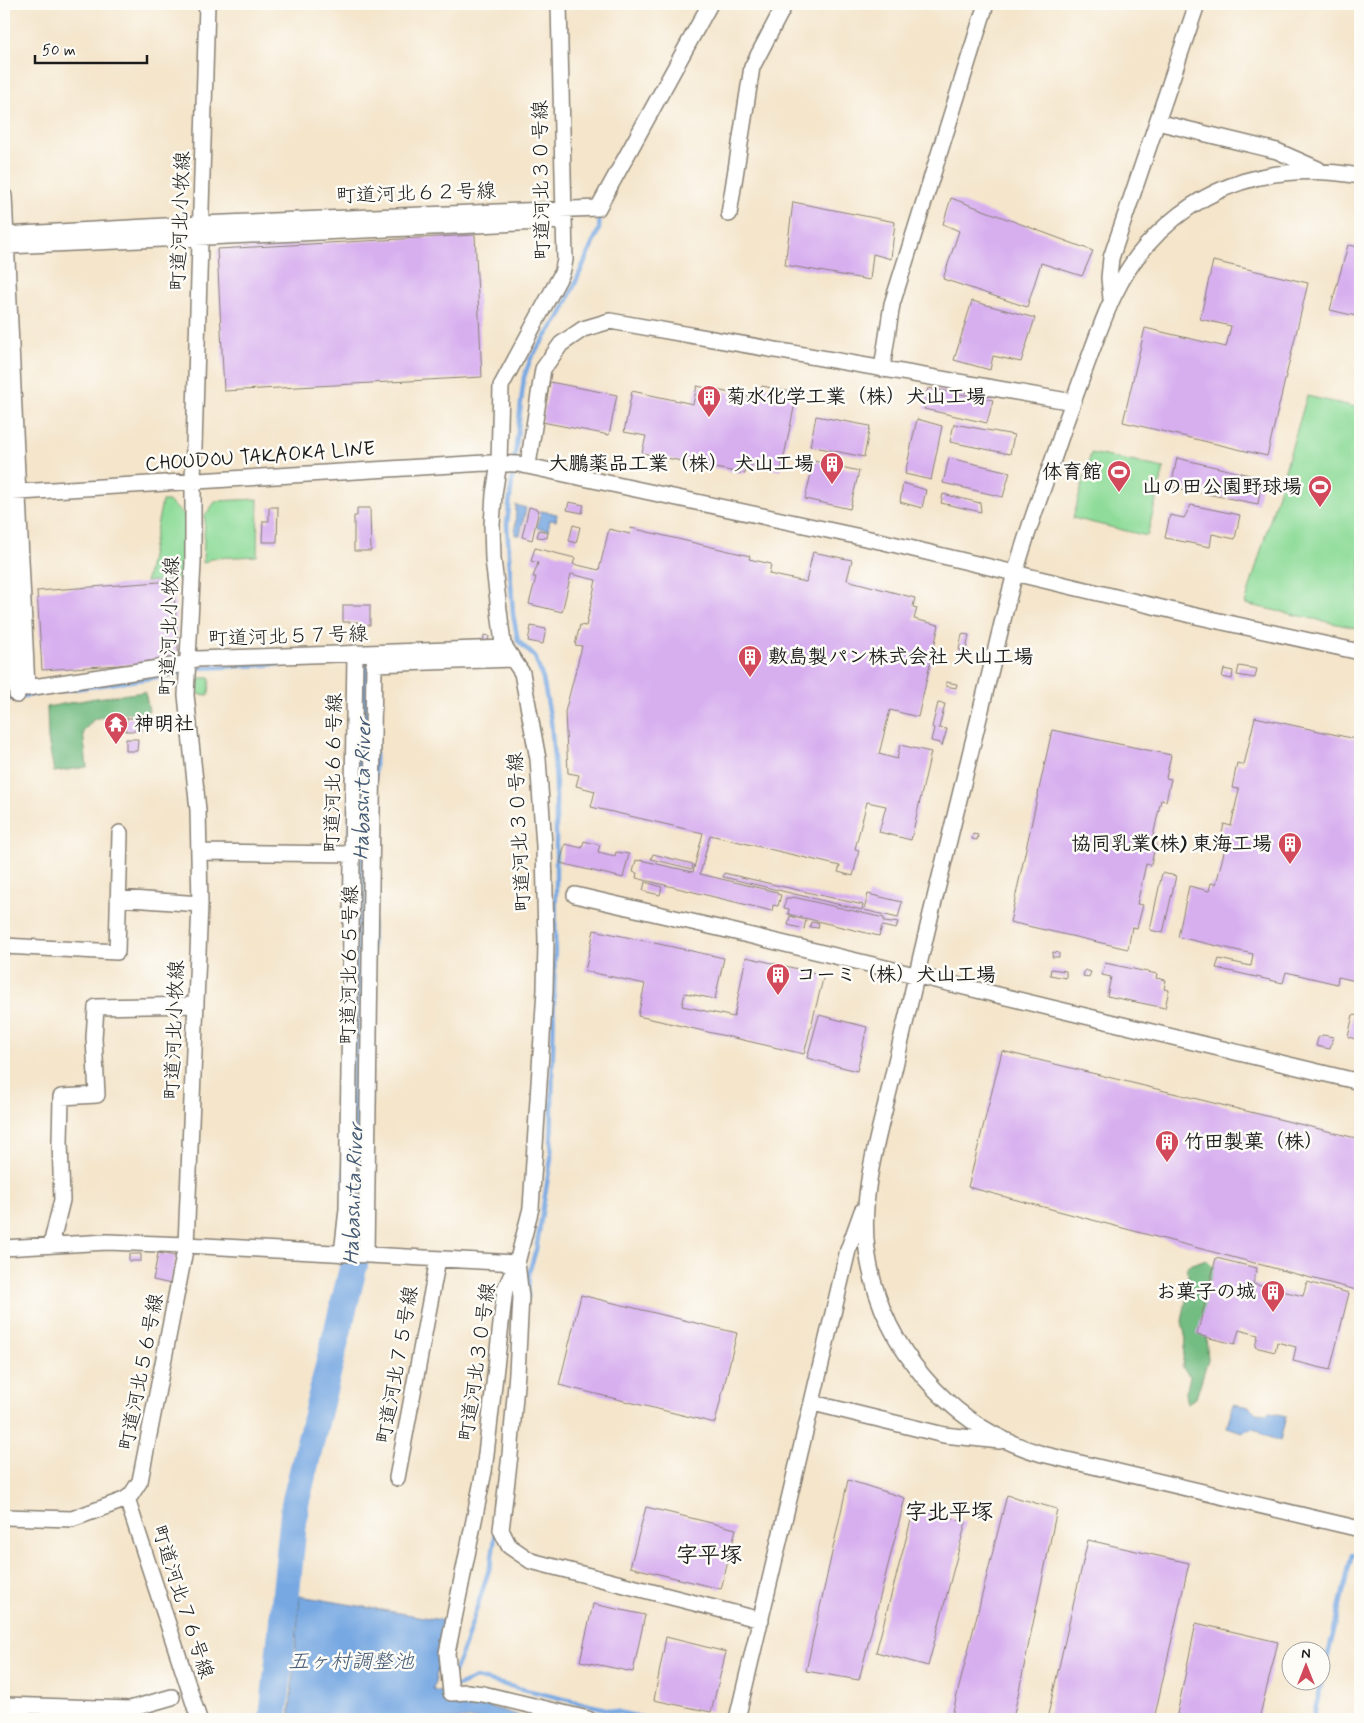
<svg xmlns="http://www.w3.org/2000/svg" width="1364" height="1723" font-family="Mynerve,'Klee One',sans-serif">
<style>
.green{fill:#8fdc9a;stroke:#567c5b}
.forest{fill:#73bc82;stroke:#486c4f}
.water{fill:#77a8e2;stroke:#4a627f}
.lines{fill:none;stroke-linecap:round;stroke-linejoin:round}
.stream{stroke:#77a8e2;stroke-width:4.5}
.river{stroke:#77a8e2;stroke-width:28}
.building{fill:#d7afef}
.minor-casing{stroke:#888074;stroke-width:18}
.minor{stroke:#fff;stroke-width:15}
.labels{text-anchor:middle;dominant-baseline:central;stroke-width:5;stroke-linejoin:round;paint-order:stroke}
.street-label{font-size:20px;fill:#1c1c1c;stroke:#fdfcf7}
.poi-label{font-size:20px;font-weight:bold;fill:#1c1c1c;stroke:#fdfcf7;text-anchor:start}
.water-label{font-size:21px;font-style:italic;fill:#455b75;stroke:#fdfcf7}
.quarter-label{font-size:22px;font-weight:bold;fill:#1c1c1c;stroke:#fdfcf7}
</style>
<rect width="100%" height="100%" fill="#fdfcf7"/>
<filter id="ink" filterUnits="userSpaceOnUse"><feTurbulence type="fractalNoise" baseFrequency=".02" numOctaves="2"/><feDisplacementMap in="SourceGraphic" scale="10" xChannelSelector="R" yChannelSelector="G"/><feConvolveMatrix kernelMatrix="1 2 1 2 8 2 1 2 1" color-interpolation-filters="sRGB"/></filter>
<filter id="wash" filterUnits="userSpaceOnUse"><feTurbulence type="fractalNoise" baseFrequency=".0096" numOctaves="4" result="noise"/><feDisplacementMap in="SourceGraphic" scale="20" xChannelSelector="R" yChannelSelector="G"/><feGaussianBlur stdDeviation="1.12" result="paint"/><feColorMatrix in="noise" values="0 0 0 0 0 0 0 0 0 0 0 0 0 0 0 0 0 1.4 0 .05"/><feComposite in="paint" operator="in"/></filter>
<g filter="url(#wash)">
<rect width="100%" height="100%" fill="#f4e5cb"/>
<path class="green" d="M1307 396 1360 408V629L1245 604Z
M1091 453 1164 468 1147 536 1073 518Z
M258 499 257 556 213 558 203 563 205 515 216 501Z
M162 501H168L188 518 186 578 146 582Z
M195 678H210L209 695 194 694Z"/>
<path class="forest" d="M145 692 149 711 114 715 94 719 83 732 87 767 54 772 48 739 47 707 96 698Z
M1206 1259 1219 1272 1201 1287 1210 1310 1205 1326 1208 1359 1196 1398 1187 1403 1186 1392 1190 1377 1182 1366 1186 1340 1182 1321 1189 1285 1187 1266Z"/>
<path class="water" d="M516 505 526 508 520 535H515Z
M541 511 557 514 556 521 550 520 548 530 537 528Z
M1233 1404 1250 1407 1256 1413 1266 1414 1270 1412 1286 1416 1280 1441 1263 1435 1259 1430 1253 1428 1242 1432 1227 1427Z
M300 1596 447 1621V1629L433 1690 518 1715 517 1719H289Z"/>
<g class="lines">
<path class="stream" d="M197 668 352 661
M23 696 180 674
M4 700 15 698
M528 1298 529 1272 536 1250 551 1159 556 889V783L551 721 543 679 535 657 518 641 513 614 507 524 524 377 531 358 562 313 599 229 600 211
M454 1672 464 1648 491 1563 496 1531
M455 1687 476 1678 648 1719
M1313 1719 1352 1554"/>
<path class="river" d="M273 1719 295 1504 355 1260 365 661"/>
</g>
<g id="blocks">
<path class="building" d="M951 198 1093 251 1082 276 1041 263 1027 307 943 279 959 231 943 224Z
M793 202 895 222 891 259 873 254 870 280 785 265Z
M475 235 482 377 224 391 217 249Z
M1348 245 1360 247V317L1330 310Z
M1213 261 1308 283 1267 456 1123 422 1145 328 1226 347 1231 326 1200 319Z
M972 301 1035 318 1021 362 993 356 990 370 954 360Z
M550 382 617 395 609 435 542 422Z
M697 386 759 399 762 386 797 393 781 471 747 464 745 474 642 453 646 436 624 432 632 391 693 404Z
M928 388 993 400 987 423 924 409Z
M816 416 870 426 864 457 810 446Z
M917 419 942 426 931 480 905 474Z
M954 424 1014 435 1010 454 950 442Z
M949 458 1010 472 1003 497 943 483Z
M1177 458 1262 478 1258 504 1171 487Z
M814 461 859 471 850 509 805 499Z
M903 483 926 490 922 508 900 502Z
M943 494 980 503 981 512 941 503Z
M569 502 584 505 582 513 567 510Z
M1191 505 1240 515 1235 539 1212 534 1210 547 1165 538 1170 515 1184 518Z
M269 507H278L277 542H262L263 521H269Z
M529 507 539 510 532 540 522 537Z
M357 508H370L371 551H354V516H357Z
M573 525 580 527 576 543 569 541Z
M631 528 750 556 749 559 771 564 769 574 806 582 813 552 852 560 847 580 915 598 913 607 917 608 914 619 939 625 918 717 890 710 879 754 897 759 900 745 931 752 911 840 879 832 886 806 867 802 855 849 859 850 853 876 838 872 840 866 710 835 700 874 777 892V894L781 895 778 906 773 905 772 911 636 878 637 873 633 872 636 860 640 861V860L693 872 703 833 591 807 595 791 576 786 579 775 568 773 565 712 582 646 575 645 580 625 586 626 596 580 571 574 562 612 529 604 536 577H533L538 563 531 561 535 548 575 558 573 564 599 570 609 529 630 534Z
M539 530 548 532 547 538 537 537Z
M173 581 179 661 42 670 37 591Z
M343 605H370V625H358V622H343Z
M531 626 546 629 543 644 528 641Z
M962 634 969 635 966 651 959 650Z
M484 635 489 636 488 643H483Z
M1239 666 1257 669 1255 678 1237 675Z
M1224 669 1233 671 1232 679 1222 677Z
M946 682 957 684 956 688 946 686Z
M938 703 945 704 939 728 947 729 942 746 940 745V743L931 741 934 728 932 727Z
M1255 717 1360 740V969H1358L1356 981 1338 977 1337 984 1286 972 1283 983 1216 968 1219 959 1251 966 1253 954 1178 937 1189 886 1209 891 1211 883 1216 884 1225 848 1219 846 1224 824 1231 826 1239 789 1232 788 1237 763 1244 765Z
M127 718H138V723H141V731H125Z
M1052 730 1171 755 1166 778 1171 779 1166 801 1161 800 1152 841 1156 842 1151 865 1146 864 1137 904 1143 905 1137 928 1132 927 1128 949 1010 922Z
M126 739H138L137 751H126Z
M973 834 978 835 977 840 972 839Z
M584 841 600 845 598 852 615 856 616 852 629 854 623 878 560 863 565 844 582 848Z
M653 854 693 864 692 869 651 859Z
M724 873 863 905 862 910 723 877Z
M1162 873 1176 876 1163 933 1150 930Z
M645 882 662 887 660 895 643 891Z
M868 894 902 902 898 918 864 910Z
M793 897 884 918V922L892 923 893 921 898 922 896 929 882 926 879 936 788 914 789 909 784 908 786 898H792Z
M790 916 806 920 804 929 788 925Z
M811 922 819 923 818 928 810 927Z
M594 930 724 958 715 999 685 993 682 1006 734 1017 746 957 824 975 804 1054 638 1016 645 984 585 971Z
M1053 952 1059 953V957H1052Z
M1105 963 1157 974 1156 978 1166 980 1164 989 1169 990 1165 1008 1107 996 1111 977 1102 975Z
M1051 969 1066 971V978L1050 975Z
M1085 970 1091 972 1089 977 1083 976Z
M819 1015 867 1027 857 1071 807 1058Z
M1353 1015 1360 1016V1040L1348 1037Z
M1323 1035 1333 1037 1330 1049 1316 1046 1318 1038Z
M1002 1051 1360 1139V1291L968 1187Z
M158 1253 176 1256 171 1284 153 1280Z
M129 1254H141V1261H129Z
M1216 1258 1257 1268 1253 1284 1303 1296 1307 1282 1349 1293 1330 1370 1293 1361 1296 1347 1277 1342 1275 1352 1255 1347 1258 1335 1239 1330 1235 1344 1197 1335Z
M581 1295 737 1333 715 1423 559 1385Z
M848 1480 905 1498 859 1680 806 1671Z
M1007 1495 1057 1509 1013 1719H951Z
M646 1507 736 1529 721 1589 630 1567Z
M914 1509 966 1522 928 1666 876 1652Z
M1088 1540 1189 1563 1154 1719H1047Z
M593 1604 645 1615 633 1672 580 1661Z
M1196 1623 1278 1642 1259 1719H1176Z
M666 1637 726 1652 711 1712 654 1700Z"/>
</g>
</g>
<g filter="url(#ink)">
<use href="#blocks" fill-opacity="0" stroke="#888074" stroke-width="1"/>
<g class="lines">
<g class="minor-casing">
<path id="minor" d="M559 4 565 260 562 273 501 386 499 463 494 494 492 525 493 559 503 644 522 673 538 759 544 846 546 942 545 990 531 1208 517 1263 505 1289 484 1471 447 1653 451 1693 467 1692 483 1694 588 1719
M1157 122 1277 151 1318 169
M1360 176C1278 162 1203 181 1146 246 1119 276 1106 312 1092 350 1083 375 1074 399 1065 424 1049 474 1029 523 1015 574 1004 612 996 650 986 689 967 765 949 842 930 918 916 975 903 1031 890 1087 877 1141 860 1195 867 1250 880 1346 949 1427 1042 1454L1360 1529
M4 196 27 688 179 665 196 659 505 648
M729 214 752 67 785 4
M4 235 201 224 598 208 710 4
M7 246 564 221
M1111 299 1109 278 1111 258 1197 4
M882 369 892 304 986 4
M4 421 17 695
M528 465 543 369 561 344 583 329 610 321 1073 402
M4 493 485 463 518 464 884 542 1187 614 1360 652
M200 852 353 854
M575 895 727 930 1360 1082
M118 898 200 904
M4 946 117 952 120 833
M51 1245 62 1200 60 1142 61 1097 97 1095 94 1038 96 1007 196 1005
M4 1248 107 1242 186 1245 200 904 198 810 186 695 193 563V481L207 4
M342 1254 347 1209 355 653
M366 1255 374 664 513 659
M813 1403 944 1435 1000 1441
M397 1478 438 1259
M128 1498 129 1505 199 1719
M4 1517 72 1519 124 1500 131 1495 140 1481 186 1245 517 1263 521 1297 517 1373 510 1455 501 1530 509 1546 531 1561 761 1620
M4 1705 130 1709 172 1697
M737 1719 848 1250 862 1211"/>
</g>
<use href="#minor" class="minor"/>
</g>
</g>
<defs>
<g id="building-pin" transform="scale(1.25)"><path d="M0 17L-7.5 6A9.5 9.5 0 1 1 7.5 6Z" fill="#d1495b" stroke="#fdfcf7"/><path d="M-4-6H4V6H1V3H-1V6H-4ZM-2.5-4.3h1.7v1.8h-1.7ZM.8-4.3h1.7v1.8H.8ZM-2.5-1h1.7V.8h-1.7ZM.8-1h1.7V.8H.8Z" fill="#fff"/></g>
<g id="stadium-pin" transform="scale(1.25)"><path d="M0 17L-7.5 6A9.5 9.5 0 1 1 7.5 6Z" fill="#d1495b" stroke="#fdfcf7"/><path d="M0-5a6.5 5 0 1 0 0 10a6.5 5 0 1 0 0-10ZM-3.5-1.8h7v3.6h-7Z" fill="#fff"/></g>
<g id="temple-pin" transform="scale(1.25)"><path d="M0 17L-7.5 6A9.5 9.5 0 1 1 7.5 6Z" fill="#d1495b" stroke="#fdfcf7"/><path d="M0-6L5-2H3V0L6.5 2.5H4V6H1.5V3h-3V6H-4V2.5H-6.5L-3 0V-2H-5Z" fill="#fff"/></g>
</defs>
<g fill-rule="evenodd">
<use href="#building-pin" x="709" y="397"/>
<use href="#building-pin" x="832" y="464"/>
<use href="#stadium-pin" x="1119" y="472"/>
<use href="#stadium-pin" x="1320" y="487"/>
<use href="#building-pin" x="750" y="657"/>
<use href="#temple-pin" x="116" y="724"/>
<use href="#building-pin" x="1290" y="844"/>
<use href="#building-pin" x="778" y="975"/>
<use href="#building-pin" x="1167" y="1142"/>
<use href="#building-pin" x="1273" y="1292"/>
</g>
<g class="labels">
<g class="street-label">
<text transform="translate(542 180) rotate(-91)">町道河北３０号線</text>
<text transform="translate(416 194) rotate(-2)">町道河北６２号線</text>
<text transform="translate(181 221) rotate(-88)">町道河北小牧線</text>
<text transform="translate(260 457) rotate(-4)">CHOUDOU TAKAOKA LINE</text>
<text transform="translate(170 626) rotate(-88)">町道河北小牧線</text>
<text transform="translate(288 637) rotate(-2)">町道河北５７号線</text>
<text transform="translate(334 773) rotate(-89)">町道河北６６号線</text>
<text transform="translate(520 832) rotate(-93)">町道河北３０号線</text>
<text transform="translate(350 965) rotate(-89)">町道河北６５号線</text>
<text transform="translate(175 1030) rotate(-88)">町道河北小牧線</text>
<text transform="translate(478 1362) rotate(-82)">町道河北３０号線</text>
<text transform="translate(398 1365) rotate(-80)">町道河北７５号線</text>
<text transform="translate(142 1372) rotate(-79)">町道河北５６号線</text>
<text transform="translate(182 1602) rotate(72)">町道河北７６号線</text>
</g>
<g class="poi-label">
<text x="726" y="397">菊水化学工業（株）犬山工場</text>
<text x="814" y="464" text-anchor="end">大鵬薬品工業（株） 犬山工場</text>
<text x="1102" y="472" text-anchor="end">体育館</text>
<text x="1302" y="487" text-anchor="end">山の田公園野球場</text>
<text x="768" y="657">敷島製パン株式会社 犬山工場</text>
<text x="134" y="724">神明社</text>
<text x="1272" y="844" text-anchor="end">協同乳業(株) 東海工場</text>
<text x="796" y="975">コーミ（株）犬山工場</text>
<text x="1184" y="1142">竹田製菓（株）</text>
<text x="1256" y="1292" text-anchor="end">お菓子の城</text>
</g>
<g class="water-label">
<text transform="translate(363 789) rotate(-89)">Habashita River</text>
<text transform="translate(354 1194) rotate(-88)">Habashita River</text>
<text x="351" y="1662">五ヶ村調整池</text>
</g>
<g class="quarter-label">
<text x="949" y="1513">字北平塚</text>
<text x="709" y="1556">字平塚</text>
</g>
</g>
<rect width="1364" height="1723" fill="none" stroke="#fdfcf7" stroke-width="20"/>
<g transform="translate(1306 1666)"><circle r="24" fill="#fdfcf7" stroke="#a3a29f"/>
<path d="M0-4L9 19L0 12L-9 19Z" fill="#d1495b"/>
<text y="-8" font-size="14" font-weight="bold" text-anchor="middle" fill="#1c1c1c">N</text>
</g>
<path d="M35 55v8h112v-8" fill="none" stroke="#1c1c1c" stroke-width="2.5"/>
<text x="42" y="55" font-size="15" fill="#1c1c1c" stroke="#fdfcf7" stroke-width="4" paint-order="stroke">50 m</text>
</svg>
